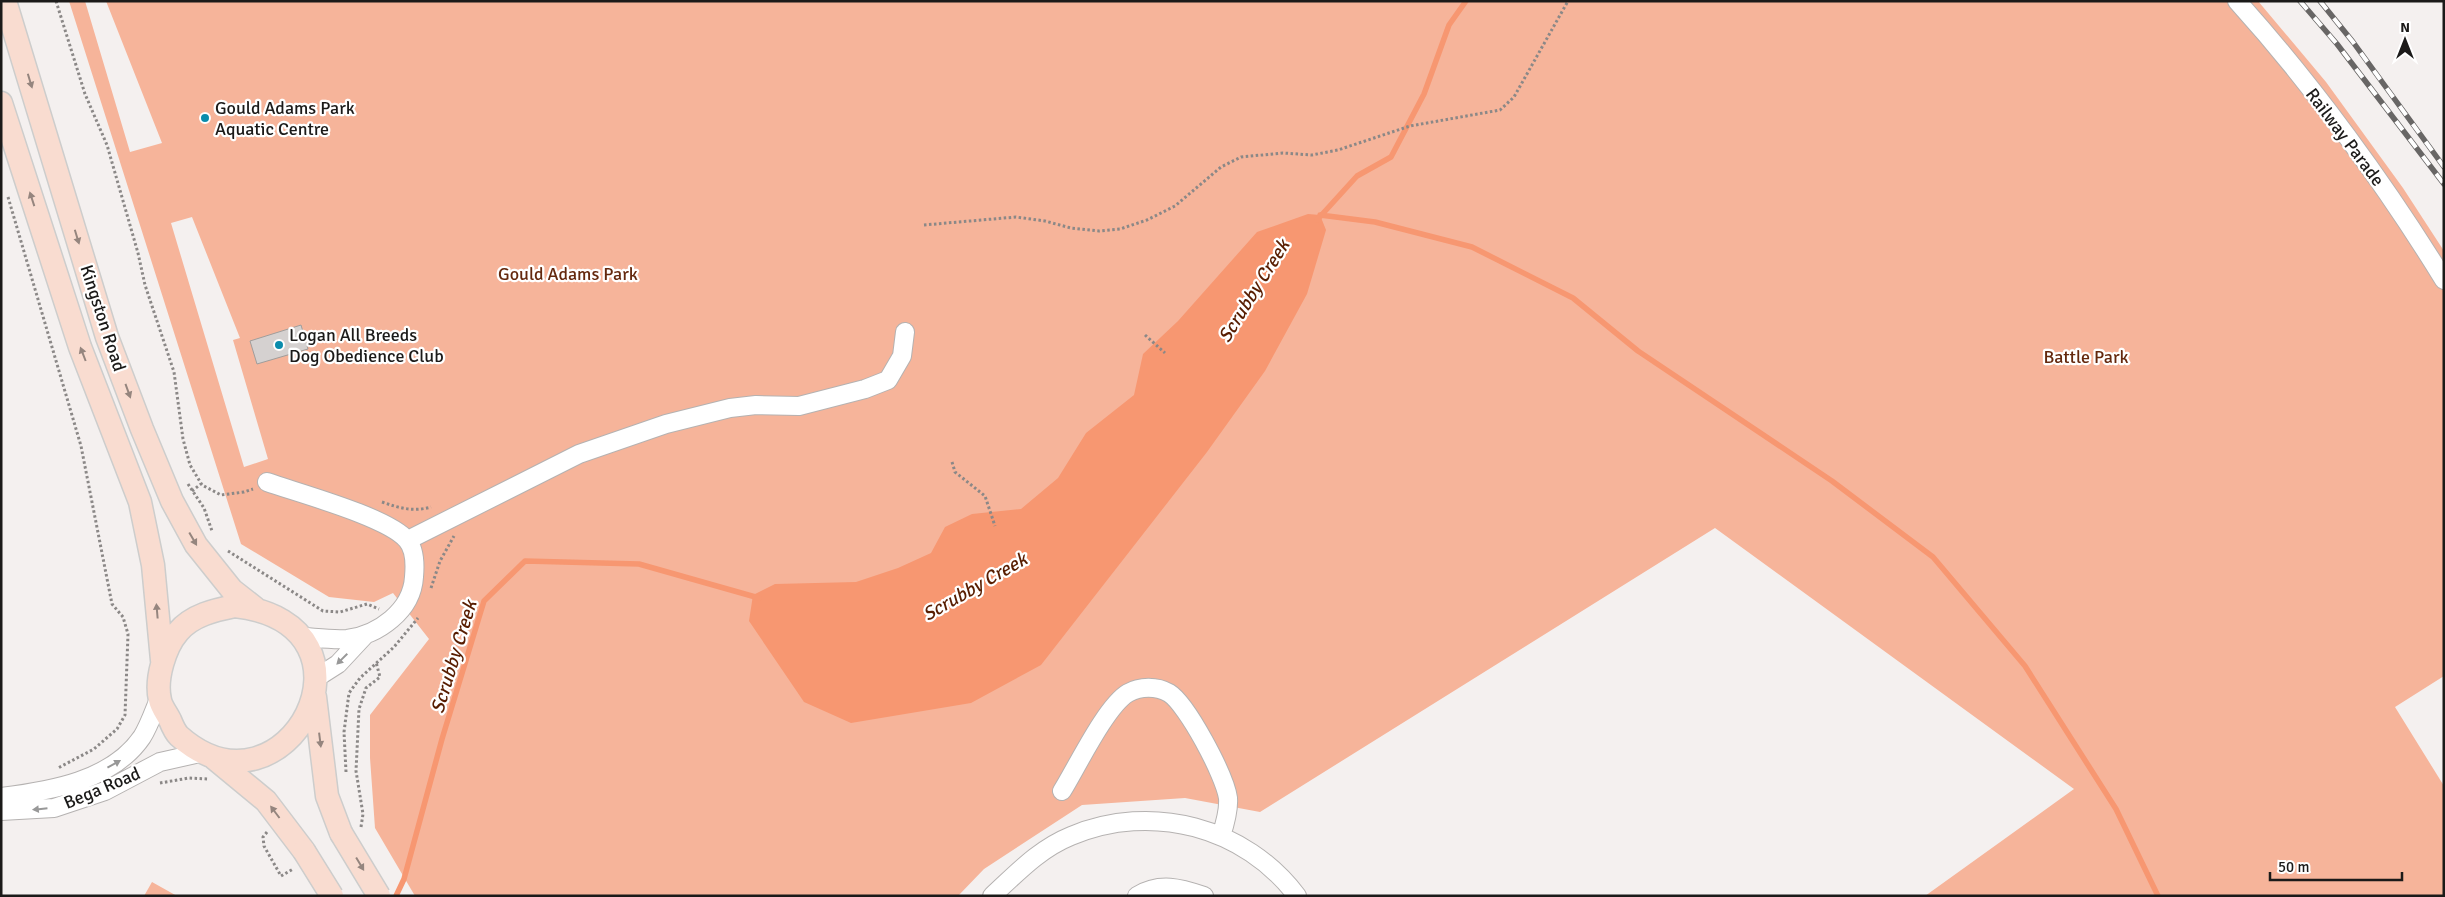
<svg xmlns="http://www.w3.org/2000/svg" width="2445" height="897" font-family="Signika,sans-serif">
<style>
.green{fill:#f6b49a;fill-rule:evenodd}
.water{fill:#f79771}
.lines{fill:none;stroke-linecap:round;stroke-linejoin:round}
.stream{stroke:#f79771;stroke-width:5.5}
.building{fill:#d5d1d0;stroke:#a09d9b}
.minor-casing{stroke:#b5b2b1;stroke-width:20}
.major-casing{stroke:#cdcdcc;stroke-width:25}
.path{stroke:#8b8887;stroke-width:3;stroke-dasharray:2.5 2.5;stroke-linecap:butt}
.minor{stroke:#fff;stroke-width:18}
.major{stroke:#f9dcd0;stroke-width:22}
.rail-casing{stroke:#686665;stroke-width:5.5}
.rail{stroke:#fff;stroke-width:4;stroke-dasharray:11;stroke-linecap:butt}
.major-bridge-casing{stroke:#cdcdcc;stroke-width:25;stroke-linecap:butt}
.major-bridge{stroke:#f9dcd0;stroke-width:22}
.oneway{fill:#95857e}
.oneway2{fill:#989898}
.poi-dot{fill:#0a8cac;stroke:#fff;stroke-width:2}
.labels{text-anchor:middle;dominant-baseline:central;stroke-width:4.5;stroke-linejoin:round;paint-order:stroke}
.poi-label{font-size:18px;fill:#1b1a19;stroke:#fff;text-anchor:start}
.street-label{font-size:18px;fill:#1b1a19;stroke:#fff}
.park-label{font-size:18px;fill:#64280d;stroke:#fff}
.water-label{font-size:19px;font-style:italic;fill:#581d01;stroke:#fff}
</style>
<rect width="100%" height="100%" fill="#f4f0ef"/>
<path class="green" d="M69 1H85L130 152 162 143 106 1H2258L2326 82 2403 188 2444 251V676L2395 707 2444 786V896H1925L2074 789 1715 528 1260 812 1185 798 1082 805 984 869 958 896H415L375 828 370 758V715L429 639 393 593 374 602 329 597 241 544ZM192 217 240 338 233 340 268 459 244 467 171 223Z
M152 882 177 896H144Z"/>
<path class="water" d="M1308 214 1320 215 1326 230 1307 294 1265 371 1207 452 1041 665 971 703 851 723 804 702 749 621 753 595 775 584 856 582 898 568 931 553 945 527 972 514 1021 509 1058 478 1086 433 1134 395 1143 354 1178 321 1257 232Z"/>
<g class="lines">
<path class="stream" d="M1320 215 1375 222 1472 247 1573 298 1638 351 1832 481 1933 557 2025 666 2116 809 2158 896
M1317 220 1357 176 1391 157 1424 94 1449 25 1466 1
M396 896 404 879 442 739 484 601 525 561 639 564 759 598"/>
</g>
<path class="building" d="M301 325 308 349 257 364 250 341Z"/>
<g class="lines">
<g class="minor-casing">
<path id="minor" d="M2237 1C2312 84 2385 184 2444 280
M267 482C298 493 388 517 407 540 415 549 415 566 414 577 412 611 378 635 347 639 333 640 318 638 305 637
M408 540 579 454 666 424 730 408 756 405 799 406 865 389 888 380 902 356 905 332
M316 678 338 664 365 635
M1062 791C1077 767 1106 706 1128 693 1140 686 1157 686 1169 693 1187 704 1225 776 1228 798 1229 811 1225 824 1221 836
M1 797C50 791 112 781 142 737 149 726 154 711 159 699
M1 811 54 808 105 791 160 762 200 753
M992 896C1017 873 1039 849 1071 836 1152 802 1245 827 1297 896
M1137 896C1160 882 1180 888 1204 896"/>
</g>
<g class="major-casing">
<path id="major" d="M5 1 107 337 142 429 172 501 196 545 232 590 255 608
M1 103 80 347 140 502 153 565 162 660
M235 606C394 625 286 831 179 736 175 732 172 725 170 720 167 714 161 706 160 700 155 679 165 647 178 632 192 615 215 610 235 606Z
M315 697 327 796 341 833
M214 758 266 801 304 851"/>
</g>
<path class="path" d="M56 1 85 94 107 145 138 253 145 285 174 372 183 439 190 465 202 485 221 495 244 492 253 489
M8 197 81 446 112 604 123 617 128 634 125 715 117 729 94 749 58 768
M924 225 1016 217 1045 221 1071 228 1099 231 1120 229 1147 220 1175 206 1221 167 1241 157 1283 153 1312 155 1338 150 1410 126 1500 110 1514 97 1568 1
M1145 335 1165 353
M952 462 955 472 985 496 995 526
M188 484 204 508 212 531
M192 491 201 484
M382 502C399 508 413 512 431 507
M228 551 323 611 340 612 367 604 379 609
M431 588 440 561 454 536
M346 772 344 732 349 693 360 678 394 647 418 618
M160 783 189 778 208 779
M361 827 363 814 356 771 359 709 366 688 380 677 376 662
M267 832 263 837 264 846 281 876 293 869"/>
<use href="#minor" class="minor"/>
<use href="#major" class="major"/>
<g class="rail-casing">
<path id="rail" d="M2300 1 2337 44 2444 184
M2320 1 2353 42 2444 167"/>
</g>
<use href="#rail" class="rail"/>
<g class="major-bridge-casing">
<path id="major-bridge" d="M341 833 379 896
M304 851 332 896"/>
</g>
<use href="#major-bridge" class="major-bridge"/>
</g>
<defs><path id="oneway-solid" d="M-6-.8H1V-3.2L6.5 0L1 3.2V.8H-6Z" transform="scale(1.25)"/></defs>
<g class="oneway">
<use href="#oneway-solid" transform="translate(30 81) rotate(73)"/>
<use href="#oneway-solid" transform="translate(32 199) rotate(-108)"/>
<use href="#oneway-solid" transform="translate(77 237) rotate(73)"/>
<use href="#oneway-solid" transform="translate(83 354) rotate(-111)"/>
<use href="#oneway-solid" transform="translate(128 391) rotate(70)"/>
<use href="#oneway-solid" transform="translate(193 539) rotate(60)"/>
<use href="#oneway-solid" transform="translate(157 611) rotate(-95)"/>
<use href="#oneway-solid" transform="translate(320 740) rotate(83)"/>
<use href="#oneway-solid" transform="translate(275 812) rotate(-127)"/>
<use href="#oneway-solid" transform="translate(360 864) rotate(59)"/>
</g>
<g class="oneway2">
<use href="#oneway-solid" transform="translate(342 659) rotate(135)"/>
<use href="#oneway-solid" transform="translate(114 764) rotate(-29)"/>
<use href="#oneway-solid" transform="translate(40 809) rotate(174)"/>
</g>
<g class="poi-dot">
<circle cx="205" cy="118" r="5"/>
<circle cx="279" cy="345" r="5"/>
</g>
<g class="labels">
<g class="poi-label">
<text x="215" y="108">Gould Adams Park<tspan x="215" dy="21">Aquatic Centre</tspan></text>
<text x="289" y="335">Logan All Breeds<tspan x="289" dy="21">Dog Obedience Club</tspan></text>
</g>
<g class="street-label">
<text transform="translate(2345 137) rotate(53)">Railway Parade</text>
<text transform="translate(103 318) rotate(72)">Kingston Road</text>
<text transform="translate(102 788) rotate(-23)">Bega Road</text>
</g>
<g class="park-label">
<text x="568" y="274">Gould Adams Park</text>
<text x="2086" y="357">Battle Park</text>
</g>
<g class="water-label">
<text transform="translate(1254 291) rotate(-58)">Scrubby Creek</text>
<text transform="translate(975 587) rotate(-30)">Scrubby Creek</text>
<text transform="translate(454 657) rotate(-73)">Scrubby Creek</text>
</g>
</g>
<rect width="2445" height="897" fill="none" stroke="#1b1a19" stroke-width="5"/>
<g transform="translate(2405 40)" stroke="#ffffff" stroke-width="4" paint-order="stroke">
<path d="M0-4L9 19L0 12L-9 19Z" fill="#1b1a19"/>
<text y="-8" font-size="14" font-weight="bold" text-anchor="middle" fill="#1b1a19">N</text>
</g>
<path d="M2270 872v8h132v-8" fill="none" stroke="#1b1a19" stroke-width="2.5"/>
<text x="2278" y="872" font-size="15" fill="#1b1a19" stroke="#ffffff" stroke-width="4" paint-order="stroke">50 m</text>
</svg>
